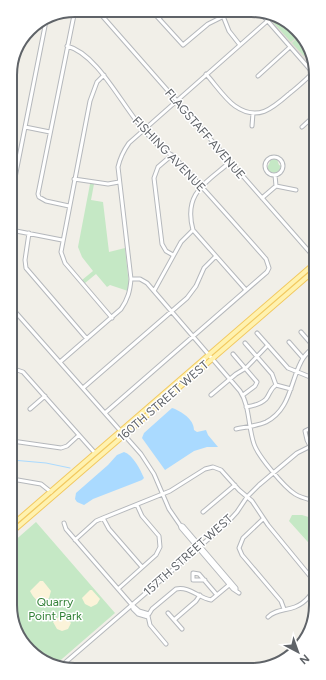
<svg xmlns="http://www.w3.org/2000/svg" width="326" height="680" font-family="Figtree,sans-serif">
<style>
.education{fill:#e1ded6}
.green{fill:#c5e8c5}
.sand{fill:#fbf3d9}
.water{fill:#aadaff}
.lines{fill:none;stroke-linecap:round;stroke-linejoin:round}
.stream{stroke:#aadaff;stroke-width:1}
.minor-casing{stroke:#b5b8bc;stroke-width:5}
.major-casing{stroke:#f2c960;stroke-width:6}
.minor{stroke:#fff;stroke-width:3}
.major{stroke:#fff2af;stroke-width:4}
.labels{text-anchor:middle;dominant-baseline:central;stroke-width:3;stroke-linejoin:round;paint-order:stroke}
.street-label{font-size:12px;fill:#5f6368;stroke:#fff}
.park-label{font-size:12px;fill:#348238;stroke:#fff}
.rim{fill:none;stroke:#5f6368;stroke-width:2}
</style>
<rect width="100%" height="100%" fill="#f1efe8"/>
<path class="education" d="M276 17 294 26 314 58V70L271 22Z"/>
<path class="green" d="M276 18 285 22 293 31 297 32 299 35 291 42 272 21Z
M298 37 303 43 304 42 307 48 308 53 304 56 292 43Z
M273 158 277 159 279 165 281 166 279 171 275 173 270 172 267 168 270 162 269 160Z
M90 184H94L91 200 103 202 109 252 125 248 129 285 128 291 110 285 107 287 96 274 85 283 82 280 93 271 82 257 78 247Z
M292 515H302L315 519 316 551 289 521Z
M36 522 115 613 55 665 32 654 12 622V543Z"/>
<path class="sand" d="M40 581H43L51 591 49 598C40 606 34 599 30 591Z
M90 590H92L100 599 97 604 91 607 85 604 82 598Z
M61 615H64L71 623 68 629 62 631 57 629 53 622Z"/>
<path class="water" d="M172 408C181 411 194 419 194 430L197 432 206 430 208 435 218 447H207L194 451 165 470 142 438 144 433Z
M124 452C133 455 140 469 144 478L142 480 93 499 84 505 77 502 75 499 76 493 108 465 117 455Z"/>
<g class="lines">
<path class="stream" d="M12 460 46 463 70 468"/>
<g class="minor-casing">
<path id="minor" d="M97 10 314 257
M152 11 183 45 208 24 222 17
M221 11 229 31 240 45
M259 11 314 74
M159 18 167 11
M67 46C98 54 122 106 143 129 148 135 152 140 158 145 164 150 171 154 177 160 207 192 237 226 266 259L269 268 267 272 105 413
M206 74C215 84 225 99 235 106 258 122 273 108 290 93 298 87 305 80 313 73
M104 75 97 82 90 101 61 252 65 263 112 318
M258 76 290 47
M252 126 253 113
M25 127 50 132
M302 127 314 116
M172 155 158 167 154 178 162 244 166 251 173 255
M265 166a9 9 0 1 1 18 0a9 9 0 1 1-18 0Z
M230 162C206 183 183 193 193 230L246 290
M275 175 276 186
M74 179 108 184 119 182
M11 198 46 21
M262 198 276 186 296 190
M69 206 46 201 39 197 38 194 75 10
M11 230 62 240
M29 233 25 260 26 268 87 339
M131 279H140L147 283 240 391C250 406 248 427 254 444 258 456 284 487 295 494 301 498 308 499 315 501
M154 291 181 242 193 230
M11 307 141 454 154 474 169 509 180 525 181 528 233 589 239 593
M312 318 315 321
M301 332 314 347
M257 333 288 368 315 379
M289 342 303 358
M245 343 272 374 276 385
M233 354 257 382 255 386 243 395
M60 362 121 309C128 299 130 291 131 279L118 167C120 158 124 150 129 143L273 16
M11 368 23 372 95 453
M83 388 187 298 196 286 204 268 216 256
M211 395 236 374 246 368 268 345
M246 407C253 406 261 404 266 399 270 394 270 389 276 385L291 389
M30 409 45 396
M236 429C246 427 257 426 266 422 290 410 290 383 301 362 304 355 309 351 315 346
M12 441 61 448 67 446 79 435
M310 446 307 440 305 431 311 428 315 430
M12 479 41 484 51 492
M203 512 235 485
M103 518 109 529 142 567
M263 519 243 538 239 548 242 555 281 601 284 609
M64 523 66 529 132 605 133 609 138 614 148 617
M180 525 183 526 236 588V590
M75 540 96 521 103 518 170 491 205 469 213 467 221 470 239 490 252 501 268 525 314 581C316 592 305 603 295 607 285 611 276 609 268 617
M205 580H193V573L199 574 217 595
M118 589 156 555 160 547 159 536 142 516 137 505
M132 605 139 611 149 614
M168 613 182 629
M149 614 152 609 176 589C189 586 199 598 211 600L229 585
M148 616 150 625 166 644
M174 620 196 601 200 595
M60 667 227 523 237 512 247 497 259 485 297 453 315 444"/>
</g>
<g class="major-casing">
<path id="major" d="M12 525 315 263
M12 532 315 270"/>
</g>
<use href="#minor" class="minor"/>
<use href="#major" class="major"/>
</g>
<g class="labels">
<g class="street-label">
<text transform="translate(205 134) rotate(49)">FLAGSTAFF AVENUE</text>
<text transform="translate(169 154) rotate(46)">FISHING AVENUE</text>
<text transform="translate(163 401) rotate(-41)">160TH STREET WEST</text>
<text transform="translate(188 555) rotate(-42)">157TH STREET WEST</text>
</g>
<g class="park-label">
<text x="55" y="602">Quarry<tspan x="55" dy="14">Point Park</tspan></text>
</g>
</g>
<path d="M0 0H326V680H0ZM75 17H251A58 58 0 0 1 309 75V605A58 58 0 0 1 251 663H75A58 58 0 0 1 17 605V75A58 58 0 0 1 75 17Z" fill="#fff" fill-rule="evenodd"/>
<path class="rim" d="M75 17H251A58 58 0 0 1 309 75V605A58 58 0 0 1 251 663H75A58 58 0 0 1 17 605V75A58 58 0 0 1 75 17Z"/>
<g transform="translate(298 652) rotate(139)" stroke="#ffffff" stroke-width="3" paint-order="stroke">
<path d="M0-3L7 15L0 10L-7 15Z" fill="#5f6368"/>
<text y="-6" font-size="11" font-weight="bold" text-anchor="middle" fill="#5f6368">N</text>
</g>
</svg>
